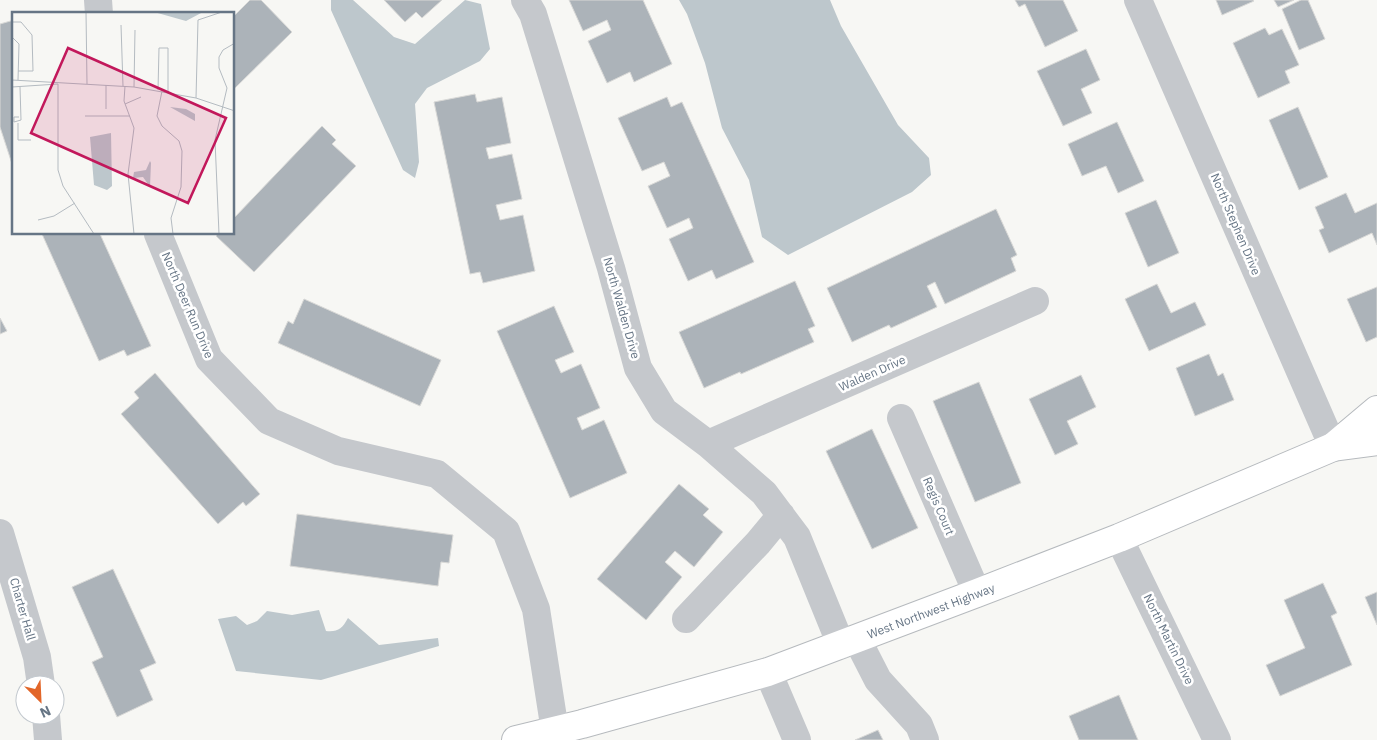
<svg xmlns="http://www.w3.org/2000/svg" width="1377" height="740" font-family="'IBM Plex Sans',sans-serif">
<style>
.water{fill:#bdc7cc}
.building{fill:#acb3b9;stroke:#d9d9d7}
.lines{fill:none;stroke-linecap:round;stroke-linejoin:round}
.major-casing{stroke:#b6babe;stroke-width:30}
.minor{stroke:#c5c8cc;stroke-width:28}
.major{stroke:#fff;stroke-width:28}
.labels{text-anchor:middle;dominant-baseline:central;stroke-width:5;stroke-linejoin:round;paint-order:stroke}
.street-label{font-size:12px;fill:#667585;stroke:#fff}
.inset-road{fill:none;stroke:#b4bbc1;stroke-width:1}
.view{fill:#c2185b;fill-opacity:0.15;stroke:#c2185b;stroke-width:2.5}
.inset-edge{fill:none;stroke:#667585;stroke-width:2.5}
</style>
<rect width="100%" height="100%" fill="#f7f7f4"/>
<path class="water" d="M331 0H353L394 37 415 44 465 0 481 4 490 49 480 61 427 88 415 104 419 162 415 178 403 170 331 10Z
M679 0H830L841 26 898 125 929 158 931 175 912 192 788 255 762 237 749 180 722 128 705 63 687 14Z
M319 610 326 631C338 632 342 629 348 618L379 645 438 638 439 646 321 680 236 671 218 619 236 616 247 625 257 621 267 611 292 615Z"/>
<path class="building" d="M250 0H261L292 32 234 89V16Z
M384 0H442L422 18 416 12 405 22Z
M569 0H643L672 64 634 82 630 72 607 83 588 41 611 30 607 20 583 31Z
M1015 0H1063L1078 31 1045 47 1025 4 1019 7Z
M1216 0H1253L1254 1 1222 15Z
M1274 0H1294L1278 7Z
M1301 0H1308L1325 39 1299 50 1282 9Z
M14 20V170L0 127V24Z
M1265 28 1269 35 1282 29 1299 65 1285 71 1290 83 1258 98 1233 43Z
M1086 49 1100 80 1081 89 1092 113 1063 126 1037 71Z
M475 94 477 102 502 97 511 143 486 148 489 159 512 154 522 199 496 205 500 220 523 215 535 271 483 283 480 272 470 274 434 102Z
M667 97 671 107 682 102 754 262 716 279 712 270 688 281 669 239 693 228 689 218 667 228 648 186 670 176 664 162 642 171 618 118Z
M1298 107 1328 177 1299 190 1269 120Z
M1117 122 1144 181 1118 193 1106 166 1082 176 1068 144Z
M322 126 336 140 332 144 356 166 254 272 216 236 218 234H234V218Z
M1346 193 1355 213 1377 203V245L1372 233 1329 253 1319 230 1324 228 1315 207Z
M1156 200 1179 253 1148 267 1125 213Z
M996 209 1017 255 1011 258 1016 271 945 304 935 282 927 286 937 307 891 328 889 325 852 342 827 288Z
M42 234H100L151 346 127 356 124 350 99 361Z
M795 281 815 326 808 329 814 342 741 374 740 372 704 388 679 332Z
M1157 284 1171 313 1195 302 1206 325 1149 351 1125 299Z
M1377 287V337L1366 342 1347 299Z
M304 299 441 360 420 406 278 343 288 321 293 324Z
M554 306 574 352 555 360 561 373 581 364 600 408 577 418 582 430 604 420 627 473 570 498 497 331Z
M0 318 7 331 0 334Z
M1209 354 1218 376 1223 373 1234 400 1195 416 1176 368Z
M155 373 260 494 246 506 243 502 218 524 121 414 139 398 134 392Z
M1081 375 1096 407 1067 421 1078 444 1055 455 1029 399Z
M979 382 1021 483 975 502 933 401Z
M872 429 918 528 872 549 826 451Z
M679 484 709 509 703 515 723 532 694 567 675 551 665 562 682 577 646 620 597 579Z
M297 514 453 535 449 563 441 562 438 586 290 566Z
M113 569 156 663 140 670 153 700 117 717 92 662 103 657 72 587Z
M1323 583 1337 613 1331 616 1352 665 1280 696 1266 665 1305 648 1284 600Z
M1377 592V625L1365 597Z
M1119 695 1138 740H1079L1069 716Z
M878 730 883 740H855Z"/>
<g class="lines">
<g class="major-casing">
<g id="major">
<path d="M1333 447 1377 410"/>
<path id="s1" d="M516 740 582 724 768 672 977 593 1119 538 1333 447 1377 441"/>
</g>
</g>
<path class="minor" d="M98 0 99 14
M525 0 533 14 611 268 638 368 664 411 708 444 764 493 797 537 841 645
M1138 0 1333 447
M158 234 209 359 269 421 338 451 437 474 506 531 536 609 555 731
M901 418 977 593
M708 444 1035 301
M0 533 37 657 41 685
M1119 538 1217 740
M686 619 758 543 781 515
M857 639 878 680 919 725 925 740
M768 672 797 740
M46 715 48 740"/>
<use href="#major" class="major"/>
</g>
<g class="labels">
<g class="street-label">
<text transform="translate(1236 224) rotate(67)">North Stephen Drive</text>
<text transform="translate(188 305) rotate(67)">North Deer Run Drive</text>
<text transform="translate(622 308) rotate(74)">North Walden Drive</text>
<text transform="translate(872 373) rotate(-24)">Walden Drive</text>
<text transform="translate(939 506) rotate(67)">Regis Court</text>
<text transform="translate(23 609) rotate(74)">Charter Hall</text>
<text stroke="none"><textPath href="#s1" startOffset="435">West Northwest Highway</textPath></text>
<text transform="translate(1169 639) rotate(64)">North Martin Drive</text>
</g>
</g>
<g transform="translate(12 12)">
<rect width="222" height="222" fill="#f7f7f4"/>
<path d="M142 0H191L174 9ZM158 95 174 97 183 102V109ZM99 121 100 174 95 178 82 173 78 125ZM138 149 139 151 138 175 131 165 121 166 122 160 134 158Z" fill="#bdc7cc"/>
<path class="inset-road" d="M74 0 75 72M0 10H9L20 23 21 59H6M109 13 111 74M0 25 7 32 6 68M0 68 122 75 184 86 223 99M46 72V158L51 174 82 222M113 74 112 89 122 116 116 162 122 222M0 75 46 72M122 75 123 18M146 78 147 36H156V80M150 79 145 104 150 114 167 129 170 139 169 175 159 206 161 222M184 86 186 8 210 0M113 92 129 85M94 97V73M73 104H118M7 105H2V110L9 108 8 75M6 111V128H19M26 208 42 204 63 191M207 222 203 128 215 76 207 56V45L211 38 223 31"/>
<path class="view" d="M56 36 214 106 176 191 19 121Z"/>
<rect width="222" height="222" class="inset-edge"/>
</g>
<g transform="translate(40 700) rotate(156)"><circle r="24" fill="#ffffff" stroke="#c2c8ce"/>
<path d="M0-4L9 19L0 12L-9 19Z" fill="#e26629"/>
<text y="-8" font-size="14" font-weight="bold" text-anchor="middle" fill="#667585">N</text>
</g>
</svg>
